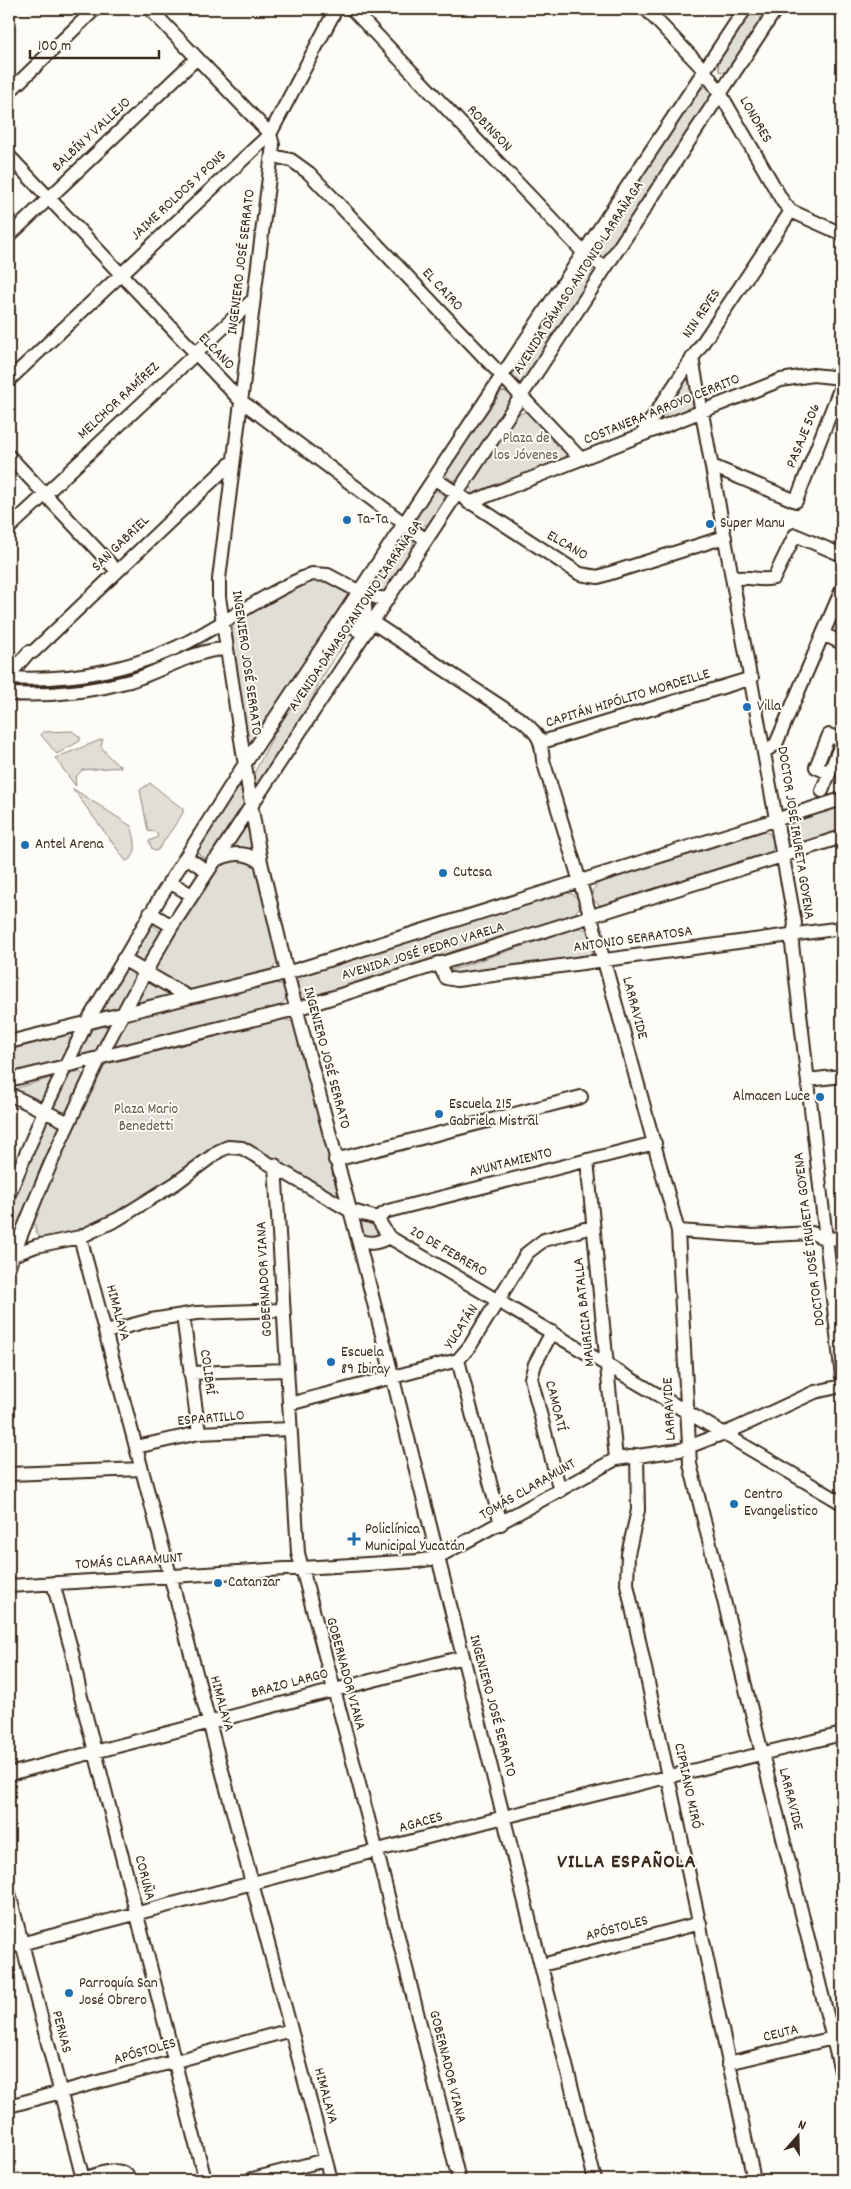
<svg xmlns="http://www.w3.org/2000/svg" width="851" height="2189" font-family="Dekko,sans-serif">
<style>
.green{fill:#e1ded7;stroke:#8e847a}
.lines{fill:none;stroke-linecap:round;stroke-linejoin:round}
.minor-casing{stroke:#3b2a1e;stroke-width:16}
.minor{stroke:#fdfcf7;stroke-width:12}
.poi-dot{fill:#1f6fb2;stroke:#fdfcf7;stroke-width:2}
.labels{text-anchor:middle;dominant-baseline:central;stroke-width:4;stroke-linejoin:round;paint-order:stroke}
.street-label{font-size:15px;fill:#3b2a1e;stroke:#fdfcf7}
.park-label{font-size:15px;fill:#64574c;stroke:#fdfcf7}
.poi-label{font-size:15px;fill:#3b2a1e;stroke:#fdfcf7;text-anchor:start}
.district-label{font-size:20px;font-weight:bold;letter-spacing:1px;fill:#3b2a1e;stroke:#fdfcf7}
</style>
<rect width="100%" height="100%" fill="#fdfcf7"/>
<filter id="ink" filterUnits="userSpaceOnUse"><feTurbulence type="fractalNoise" baseFrequency=".02" numOctaves="2"/><feDisplacementMap in="SourceGraphic" scale="10" xChannelSelector="R" yChannelSelector="G"/><feConvolveMatrix kernelMatrix="1 2 1 2 8 2 1 2 1" color-interpolation-filters="sRGB"/></filter>
<g filter="url(#ink)">
<path class="green" d="M752 9H771L731 69 726 73 719 71 718 61Z
M705 86 711 89 714 94 607 257 603 258 597 256 595 246 698 91Z
M586 266 592 268 594 276 523 381 518 383 513 379V372L580 268Z
M684 378 691 379 696 405 668 418 663 412Z
M502 391 510 393 511 400 460 478 453 481 446 475 447 470Z
M525 412 530 413 566 451V458L478 495 472 491 470 487 473 481 516 415Z
M437 491 444 495 445 501 430 525H420L416 519 417 515 432 493Z
M405 537 413 540 414 548 384 592 381 594 371 589 373 581Z
M313 579H326L347 592 349 599 249 748 247 746 232 631 233 624Z
M357 609 359 613 357 624 320 681 309 707 258 785H255L253 775 280 723Z
M72 731 80 737V741L57 754 41 735 43 732Z
M103 739 101 746C106 754 114 763 122 767L82 770 75 778 76 786 74 784 55 758Z
M150 783 183 809V813L158 850 155 851 152 849 149 841 158 837 156 832 148 831 140 790Z
M242 783 246 804 211 856 207 858 201 857 197 850Z
M72 788 131 826C135 838 140 856 126 861Z
M842 806V831L798 844 793 843 787 838V829L794 821Z
M247 827 255 853 231 850 243 828Z
M761 831 769 833 775 843 771 852 768 854 607 905 602 906 594 901 592 891 599 882Z
M240 858 256 865 278 958 277 964 271 969 192 989H184L156 971 157 963 216 869 221 864Z
M565 893C574 893 578 897 580 906L574 915 314 997H306L299 992 297 983 305 974Z
M154 926 160 931V935L143 965 129 957 149 927Z
M577 928C591 927 592 939 595 949L591 956 453 976 448 971Z
M128 970 133 973C136 981 126 1000 119 1006 116 1010 109 1010 104 1010L102 1006 122 971Z
M147 981 169 993V995L135 1003Z
M275 983 283 985C288 992 287 999 281 1005L117 1048 112 1046 127 1020Z
M283 1019 294 1022 338 1195 335 1197 241 1143 157 1189 132 1207 78 1234 42 1241 36 1232 34 1219 58 1156 103 1065Z
M105 1025 108 1029 95 1053 78 1056 91 1029Z
M67 1035 71 1040 60 1062 9 1075V1050Z
M79 1071 84 1076 67 1110 61 1114 54 1110 53 1105 66 1076Z
M50 1078 51 1080 40 1103 11 1090Z
M47 1119 60 1127 43 1161 13 1238 9 1242V1204Z
M360 1229a9 9 0 1 1 18 0a9 9 0 1 1-18 0Z"/>
<g class="lines">
<g class="minor-casing">
<path id="minor" d="M150 9 270 134 273 145 219 579V597L251 804 261 862 287 973 358 1240 595 2180
M352 9 584 253 605 268
M646 9 704 70 720 93 783 202 791 211 842 234
M839 9 842 12
M9 92 95 9
M9 156 240 400 426 540
M273 156 291 160 309 173 581 459
M9 236 197 58
M692 358 795 923 792 944 842 1377
M9 380 270 134 336 9
M641 435 791 211
M9 456 116 570
M712 466 796 501 842 384
M435 479 580 574 598 577 725 537
M469 503 781 380 813 375 842 378
M9 528 254 299
M733 579C749 575 759 582 774 578L795 535 842 555
M364 586C368 597 377 599 388 598
M372 622 523 721C539 735 541 739 543 760L604 961 678 1231 690 1464 842 2075
M823 634 842 643
M9 675 29 652H33L233 461
M9 678C74 682 142 668 199 636 236 615 273 590 312 574L328 575 360 592C368 607 367 617 357 630
M9 694C50 696 90 692 130 681 155 674 205 645 227 650
M542 742 752 678
M765 751 776 744 842 589
M829 773 816 767 829 735 842 741
M822 791 842 742
M186 857 207 871
M213 861C231 853 244 850 261 862
M169 882 192 895
M150 913 172 926
M123 959 188 997
M438 963 446 978 457 980 842 928
M9 1042 287 973 842 799
M9 1080 296 1009 842 837
M808 1080 842 1076
M9 1094 67 1122
M335 1160 581 1097
M587 1160 616 1459
M275 1165 298 1553 377 1852 459 2180
M9 1194 44 1111 87 1022 161 896 244 765 745 9
M377 1218 388 1211 655 1143
M678 1231 753 1236 812 1233 826 1239 842 1238
M80 1237 331 2180
M358 1240C370 1245 378 1243 389 1237
M9 1253 13 1255 36 1246 80 1237 118 1219 176 1183 219 1151 228 1147 242 1148 349 1210 377 1218 389 1237 842 1503
M9 1266C54 1148 107 1035 172 926L776 9
M183 1316 199 1433
M106 1332 151 1320 196 1313 283 1310
M552 1332 535 1364 531 1378 560 1491
M458 1360 470 1346 527 1253 544 1240 592 1227
M458 1360 501 1524
M190 1373 287 1370
M289 1404 458 1360
M136 1447 199 1433 290 1429
M637 1455 638 1510 628 1554 627 1584 754 2180
M9 1474 142 1469
M53 1583 72 1652 80 1693 205 2180
M9 1586 417 1561 436 1558 616 1459 680 1450 735 1429 815 1392 842 1386
M9 1774 463 1657
M9 1893 83 2179
M9 1947 504 1817 842 1734
M542 1965 700 1923
M728 2063 842 2036
M9 2106 291 2030
M78 2180C93 2177 122 2162 130 2180
M249 2180 325 2160"/>
</g>
<use href="#minor" class="minor"/>
</g>
</g>
<g class="poi-dot">
<circle cx="347" cy="520" r="5"/>
<circle cx="710" cy="524" r="5"/>
<circle cx="747" cy="707" r="5"/>
<circle cx="25" cy="845" r="5"/>
<circle cx="443" cy="873" r="5"/>
<circle cx="820" cy="1097" r="5"/>
<circle cx="439" cy="1114" r="5"/>
<circle cx="331" cy="1362" r="5"/>
<circle cx="734" cy="1504" r="5"/>
<path d="M351.5 1531.5h5v5h5v5h-5v5h-5v-5h-5v-5h5z"/>
<circle cx="218" cy="1583" r="5"/>
<circle cx="69" cy="1993" r="5"/>
</g>
<g class="labels">
<g class="street-label">
<text transform="translate(755 120) rotate(60)">LONDRES</text>
<text transform="translate(489 129) rotate(46)">ROBINSON</text>
<text transform="translate(92 135) rotate(-43)">BALBÍN Y VALLEJO</text>
<text transform="translate(179 196) rotate(-43)">JAIME ROLDOS Y PONS</text>
<text transform="translate(242 262) rotate(-83)">INGENIERO JOSÉ SERRATO</text>
<text transform="translate(579 278) rotate(-57)">AVENIDA DÁMASO ANTONIO LARRAÑAGA</text>
<text transform="translate(442 290) rotate(47)">EL CAIRO</text>
<text transform="translate(702 314) rotate(-56)">NIN REYES</text>
<text transform="translate(216 352) rotate(46)">ELCANO</text>
<text transform="translate(119 401) rotate(-43)">MELCHOR RAMÍREZ</text>
<text transform="translate(662 410) rotate(-22)">COSTANERA ARROYO CERRITO</text>
<text transform="translate(804 436) rotate(-68)">PASAJE 506</text>
<text transform="translate(121 544) rotate(-44)">SAN GABRIEL</text>
<text transform="translate(567 546) rotate(30)">ELCANO</text>
<text transform="translate(356 616) rotate(-56)">AVENIDA DÁMASO ANTONIO LARRAÑAGA</text>
<text transform="translate(246 663) rotate(82)">INGENIERO JOSÉ SERRATO</text>
<text transform="translate(628 699) rotate(-17)">CAPITÁN HIPÓLITO MORDEILLE</text>
<text transform="translate(795 833) rotate(81)">DOCTOR JOSÉ IRURETA GOYENA</text>
<text transform="translate(633 940) rotate(-8)">ANTONIO SERRATOSA</text>
<text transform="translate(423 952) rotate(-17)">AVENIDA JOSÉ PEDRO VARELA</text>
<text transform="translate(634 1008) rotate(75)">LARRAVIDE</text>
<text transform="translate(326 1058) rotate(75)">INGENIERO JOSÉ SERRATO</text>
<text transform="translate(511 1163) rotate(-14)">AYUNTAMIENTO</text>
<text transform="translate(810 1239) rotate(-97)">DOCTOR JOSÉ IRURETA GOYENA</text>
<text transform="translate(448 1252) rotate(30)">20 DE FEBRERO</text>
<text transform="translate(265 1279) rotate(-93)">GOBERNADOR VIANA</text>
<text transform="translate(585 1312) rotate(-96)">MAURICIA BATALLA</text>
<text transform="translate(117 1313) rotate(75)">HIMALAYA</text>
<text transform="translate(462 1327) rotate(-57)">YUCATÁN</text>
<text transform="translate(207 1372) rotate(82)">COLIBRÍ</text>
<text transform="translate(555 1406) rotate(76)">CAMOATÍ</text>
<text transform="translate(670 1409) rotate(-93)">LARRAVIDE</text>
<text transform="translate(211 1419) rotate(-5)">ESPARTILLO</text>
<text transform="translate(528 1490) rotate(-30)">TOMÁS CLARAMUNT</text>
<text transform="translate(129 1562) rotate(-4)">TOMÁS CLARAMUNT</text>
<text transform="translate(345 1674) rotate(75)">GOBERNADOR VIANA</text>
<text transform="translate(290 1684) rotate(-15)">BRAZO LARGO</text>
<text transform="translate(221 1704) rotate(75)">HIMALAYA</text>
<text transform="translate(492 1706) rotate(75)">INGENIERO JOSÉ SERRATO</text>
<text transform="translate(687 1786) rotate(78)">CIPRIANO MIRÓ</text>
<text transform="translate(790 1799) rotate(76)">LARRAVIDE</text>
<text transform="translate(421 1823) rotate(-16)">AGACES</text>
<text transform="translate(144 1878) rotate(76)">CORUÑA</text>
<text transform="translate(617 1929) rotate(-15)">APÓSTOLES</text>
<text transform="translate(61 2032) rotate(76)">PERNAS</text>
<text transform="translate(781 2034) rotate(-13)">CEUTA</text>
<text transform="translate(145 2052) rotate(-16)">APÓSTOLES</text>
<text transform="translate(447 2067) rotate(76)">GOBERNADOR VIANA</text>
<text transform="translate(325 2096) rotate(75)">HIMALAYA</text>
</g>
<g class="park-label">
<text x="526" y="439">Plaza de<tspan x="526" dy="17">los Jóvenes</tspan></text>
<text x="146" y="1110">Plaza Mario<tspan x="146" dy="17">Benedetti</tspan></text>
</g>
<g class="poi-label">
<text x="357" y="520">Ta-Ta</text>
<text x="720" y="524">Super Manu</text>
<text x="757" y="707">Villa</text>
<text x="35" y="845">Antel Arena</text>
<text x="453" y="873">Cutcsa</text>
<text x="810" y="1097" text-anchor="end">Almacen Luce</text>
<text x="449" y="1105">Escuela 215<tspan x="449" dy="17">Gabriela Mistral</tspan></text>
<text x="341" y="1353">Escuela<tspan x="341" dy="17">89 Ibiray</tspan></text>
<text x="744" y="1495">Centro<tspan x="744" dy="17">Evangelistico</tspan></text>
<text x="365" y="1530">Policlínica<tspan x="365" dy="17">Municipal Yucatán</tspan></text>
<text x="228" y="1583">Catanzar</text>
<text x="79" y="1984">Parroquía San<tspan x="79" dy="17">José Obrero</tspan></text>
</g>
<g class="district-label">
<text x="627" y="1863">VILLA ESPAÑOLA</text>
</g>
</g>
<rect width="851" height="2189" fill="none" stroke="#fdfcf7" stroke-width="30"/>
<rect x="15" y="15" width="821" height="2159" fill="none" stroke="#3b2a1e" stroke-width="2" filter="url(#ink)"/>
<g transform="translate(798 2136) rotate(20)" stroke="#fdfcf7" stroke-width="4" paint-order="stroke">
<path d="M0-4L9 19L0 12L-9 19Z" fill="#3b2a1e"/>
<text y="-8" font-size="14" font-weight="bold" text-anchor="middle" fill="#3b2a1e">N</text>
</g>
<path d="M30 50v8h129v-8" fill="none" stroke="#3b2a1e" stroke-width="2.5"/>
<text x="38" y="50" font-size="15" fill="#3b2a1e" stroke="#fdfcf7" stroke-width="4" paint-order="stroke">100 m</text>
</svg>
